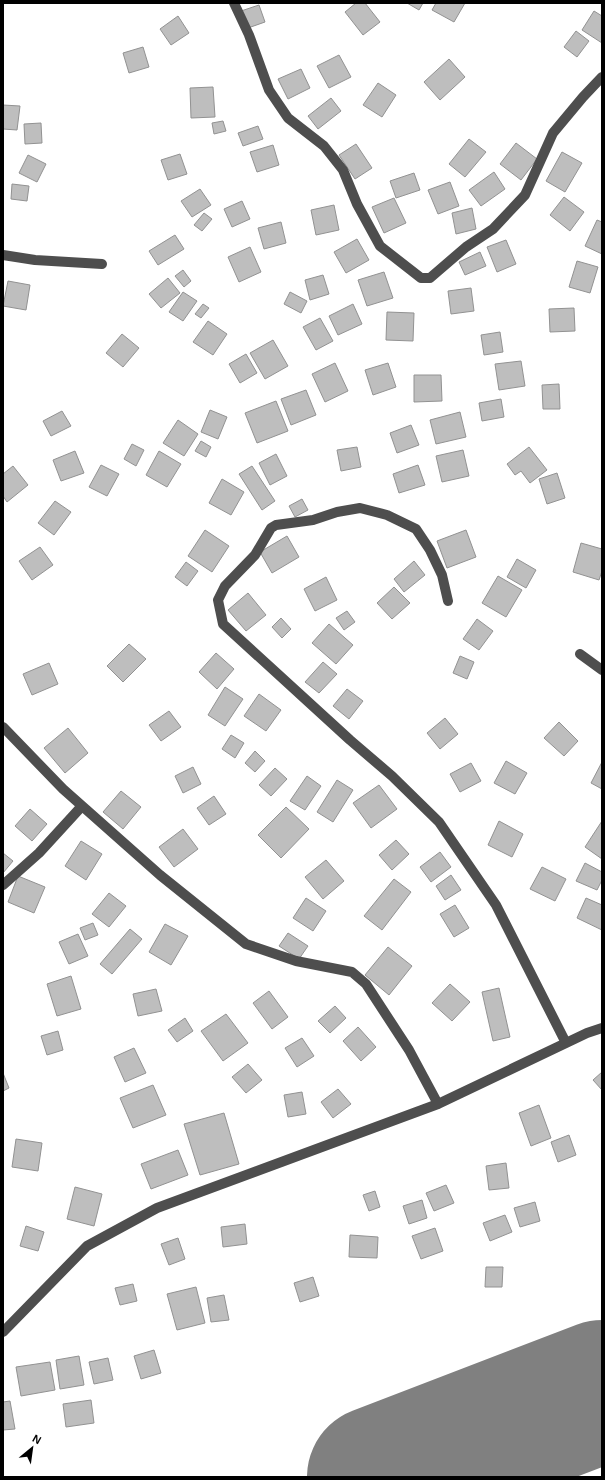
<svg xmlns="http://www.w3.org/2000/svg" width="605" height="1480" font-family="Arial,sans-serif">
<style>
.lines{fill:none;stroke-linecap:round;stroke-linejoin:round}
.runway{stroke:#808080;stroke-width:142}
.building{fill:#bebebe;stroke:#929292}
.minor{stroke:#4e4e4e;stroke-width:10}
</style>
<rect width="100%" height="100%" fill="#fff"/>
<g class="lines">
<path class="runway" d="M378 1477 602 1391"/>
</g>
<path class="building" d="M356 3H365L380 22 363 35 345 12Z
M407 3H423L419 10Z
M436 3H465L454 22 432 10Z
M259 5 265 22 248 28 241 11Z
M594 11 602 16V43L582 30Z
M178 16 189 33 171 45 160 29Z
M576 31 589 41 577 57 564 47Z
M143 47 149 67 129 73 123 53Z
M339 55 351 77 329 88 317 66Z
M449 59 465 77 440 100 424 82Z
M301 69 310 88 288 99 278 79Z
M378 83 396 95 382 117 363 105Z
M213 87 215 117 191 118 190 88Z
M331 98 341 111 318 129 308 116Z
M3 105 20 106 17 130 3 129Z
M223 121 226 131 214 134 212 123Z
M41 123 42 143 25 144 24 124Z
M258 126 263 139 243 146 238 133Z
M469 139 486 152 465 177 449 164Z
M516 143 537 159 521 180 500 164Z
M356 144 372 168 355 179 339 155Z
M273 145 279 165 257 172 250 152Z
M562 152 582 163 565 192 546 181Z
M180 154 187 174 168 180 161 160Z
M28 155 46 164 37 182 19 173Z
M494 172 505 189 481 206 469 190Z
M414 173 420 190 396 198 390 181Z
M450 182 459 206 438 214 428 190Z
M12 184 29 186 27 201 11 199Z
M200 189 211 205 192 217 181 201Z
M564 197 584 212 570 231 550 215Z
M394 198 406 223 384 233 372 207Z
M242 201 250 219 232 227 224 209Z
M334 205 339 230 316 235 311 210Z
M472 208 476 229 456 234 452 213Z
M204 213 212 219 202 231 194 225Z
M597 220 602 222V254L585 246Z
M281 222 286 243 264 249 258 228Z
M175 235 184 249 158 265 149 251Z
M357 239 369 260 346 273 334 252Z
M506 240 516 264 497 272 487 247Z
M250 247 261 272 239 282 228 257Z
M480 252 486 266 465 275 459 262Z
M577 261 598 267 590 293 569 287Z
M183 270 191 281 184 287 175 276Z
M384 272 393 298 367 306 358 280Z
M323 275 329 294 310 300 305 280Z
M168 278 180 293 161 308 149 294Z
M8 281 30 285 26 310 3 306Z
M471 288 474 311 451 314 448 291Z
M183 292 197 301 183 321 169 312Z
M290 292 307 301 301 313 284 304Z
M203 304 209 308 201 318 195 314Z
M353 304 362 324 338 335 329 316Z
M574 308 575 331 550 332 549 309Z
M387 312 414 313 413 341 386 340Z
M320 318 333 341 316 350 303 327Z
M208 321 227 334 213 355 193 342Z
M500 332 503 352 484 355 481 335Z
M122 334 139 348 123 367 106 353Z
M273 340 288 366 265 379 250 353Z
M246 354 257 373 240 383 229 364Z
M521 361 525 386 499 390 495 364Z
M335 363 348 391 325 402 312 374Z
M388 363 396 387 373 395 365 370Z
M414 375H441L442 401 414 402Z
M559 384 560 409H543L542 385Z
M306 390 316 415 291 425 281 399Z
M501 399 504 417 482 421 479 403Z
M276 401 288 431 257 443 245 413Z
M210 410 227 417 218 439 201 432Z
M62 411 71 426 51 436 43 421Z
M460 412 466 437 436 444 430 420Z
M178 420 198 434 184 456 163 443Z
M411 425 419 445 397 453 390 433Z
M201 441 211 447 206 457 195 451Z
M132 444 144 450 136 466 124 459Z
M357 447 361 467 341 471 337 450Z
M529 447 547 470 530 483 521 471 515 475 507 464Z
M463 450 469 476 442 482 436 456Z
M75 451 84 473 61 481 53 460Z
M159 451 181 464 167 487 146 475Z
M276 454 287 476 270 485 259 463Z
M101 465 119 474 107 496 89 487Z
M418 465 425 485 399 493 393 474Z
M13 466 28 485 7 502 3 496V474Z
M252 466 275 501 262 510 239 474Z
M557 473 565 498 547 504 539 479Z
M222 479 244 492 231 515 209 503Z
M302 499 308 510 295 517 289 506Z
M55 501 71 512 54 535 38 523Z
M205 530 229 546 212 572 188 556Z
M466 530 476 557 447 568 437 541Z
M287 536 299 557 272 573 260 552Z
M581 543 602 549V571L599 580 573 572Z
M40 547 53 565 32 580 19 561Z
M517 559 536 570 526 588 507 577Z
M414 561 425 575 404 592 394 579Z
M186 562 198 571 187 586 175 577Z
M498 576 522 590 506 617 482 603Z
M326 577 337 600 315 611 304 589Z
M394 587 410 603 392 619 377 603Z
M248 593 266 615 246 631 228 610Z
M347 611 355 622 344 630 336 618Z
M281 618 291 629 282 638 272 627Z
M477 619 493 631 479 650 463 639Z
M329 624 353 645 336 664 312 643Z
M129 644 146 659 123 682 107 666Z
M216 653 234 669 217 689 199 672Z
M460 656 474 662 467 679 453 673Z
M323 662 337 674 319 693 305 682Z
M49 663 58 684 32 695 23 674Z
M225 687 243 699 225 726 208 715Z
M347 689 363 701 349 719 333 706Z
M259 694 281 710 266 731 244 716Z
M169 711 181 727 161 741 149 725Z
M445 718 458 734 440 749 427 733Z
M559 722 578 741 564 756 544 738Z
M68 728 88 753 65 773 44 748Z
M231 735 244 743 235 758 222 749Z
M255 751 265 761 255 772 245 763Z
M506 761 527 773 515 794 494 783Z
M602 762V789L591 783Z
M471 763 481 781 460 792 450 774Z
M193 767 201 784 183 793 175 776Z
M275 768 287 779 271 796 259 785Z
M307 776 321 786 305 810 290 801Z
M337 780 353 790 333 822 317 812Z
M379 785 397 809 371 828 353 803Z
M121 791 141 807 123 829 103 812Z
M214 796 226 814 209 825 197 808Z
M286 807 309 829 281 858 258 835Z
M30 809 47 824 32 841 15 826Z
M499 821 523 834 512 857 488 845Z
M602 821V859L585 847Z
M183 829 198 849 174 867 159 847Z
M396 840 409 854 392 870 379 855Z
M81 841 102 854 86 880 65 866Z
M440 852 451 867 431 882 420 867Z
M3 853 13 861 3 873Z
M326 860 344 881 323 899 305 877Z
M585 863 602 872V880L597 890 576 881Z
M542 867 566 879 555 901 530 889Z
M451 875 461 890 445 900 436 886Z
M18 876 45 887 34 913 8 902Z
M394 879 411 892 382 930 364 916Z
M109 893 126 906 109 927 92 914Z
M306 898 326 911 313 931 293 918Z
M586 898 602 905V930L577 918Z
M455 905 469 928 454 937 440 914Z
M93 923 98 935 85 940 80 928Z
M165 924 188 936 171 965 149 952Z
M130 929 142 939 112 974 100 964Z
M288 933 308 946 299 959 279 946Z
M78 934 88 956 69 964 59 942Z
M388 947 412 966 389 995 365 975Z
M71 976 81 1009 57 1016 47 984Z
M450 984 470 1002 452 1021 432 1003Z
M499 988 510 1037 493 1041 482 992Z
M156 989 162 1011 138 1016 133 994Z
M269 991 288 1017 272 1029 253 1003Z
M335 1006 346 1018 330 1033 318 1021Z
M226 1014 248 1043 223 1061 201 1031Z
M185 1018 193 1031 177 1042 168 1030Z
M358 1027 376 1047 361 1061 343 1041Z
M58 1031 63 1050 47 1055 41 1036Z
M302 1038 314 1056 297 1067 285 1048Z
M134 1048 146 1073 125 1082 114 1057Z
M248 1064 262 1080 246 1093 232 1077Z
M602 1072V1090L593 1080Z
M3 1073 9 1088 3 1091Z
M153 1085 166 1115 133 1128 120 1098Z
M338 1089 351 1104 333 1118 321 1102Z
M302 1092 306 1114 288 1117 284 1095Z
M539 1105 551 1138 531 1146 519 1113Z
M224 1113 239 1164 200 1175 184 1124Z
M569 1135 576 1155 558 1162 551 1142Z
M16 1139 42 1143 38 1171 12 1167Z
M178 1150 188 1175 151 1189 141 1164Z
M506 1163 509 1188 489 1190 486 1166Z
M446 1185 454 1203 434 1211 426 1193Z
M75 1187 102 1194 94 1226 67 1219Z
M375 1191 380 1207 369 1211 363 1195Z
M422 1200 427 1218 409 1224 403 1206Z
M535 1202 540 1221 520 1227 514 1208Z
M505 1215 512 1232 490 1241 483 1223Z
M245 1224 247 1244 223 1247 221 1227Z
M26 1226 44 1232 38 1251 20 1246Z
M435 1228 443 1251 421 1259 412 1236Z
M350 1235 378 1237 377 1258 349 1257Z
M178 1238 185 1259 169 1265 161 1244Z
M486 1267H503L502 1287H485Z
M313 1277 319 1296 300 1302 294 1283Z
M133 1284 137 1301 120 1305 115 1288Z
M196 1287 205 1323 177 1330 167 1294Z
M224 1295 229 1320 211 1322 207 1298Z
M154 1350 161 1373 141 1379 134 1356Z
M79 1356 84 1385 60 1389 56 1360Z
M108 1358 113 1380 94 1384 89 1362Z
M50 1362 55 1390 21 1396 16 1367Z
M91 1400 94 1423 66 1427 63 1404Z
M10 1401 15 1429 3 1430V1402Z"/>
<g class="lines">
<path class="minor" d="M234 3 249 35 269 90 288 118 324 146 343 170 357 204 380 246 421 278H430L466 247 493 229 525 195 553 133 583 97 602 77
M3 255 35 260 102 264
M448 601 442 575 430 550 416 529 387 515 360 508 337 512 313 520 276 525 271 528 255 555 225 586 218 600 223 624 350 740 392 776 439 822 496 905 566 1043
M580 654 602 670
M3 727 63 789 160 875 246 944 296 961 352 972 366 984 409 1050 438 1104
M3 885 39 853 82 806
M3 1332 87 1246 157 1208 438 1104 587 1033 602 1028"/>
</g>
<rect width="605" height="1480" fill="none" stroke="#000000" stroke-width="8"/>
<g transform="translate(32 1448) rotate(29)" stroke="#ffffff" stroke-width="3" paint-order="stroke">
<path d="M0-3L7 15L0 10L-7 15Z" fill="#000000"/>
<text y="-6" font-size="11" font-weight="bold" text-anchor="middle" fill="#000000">N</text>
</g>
</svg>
